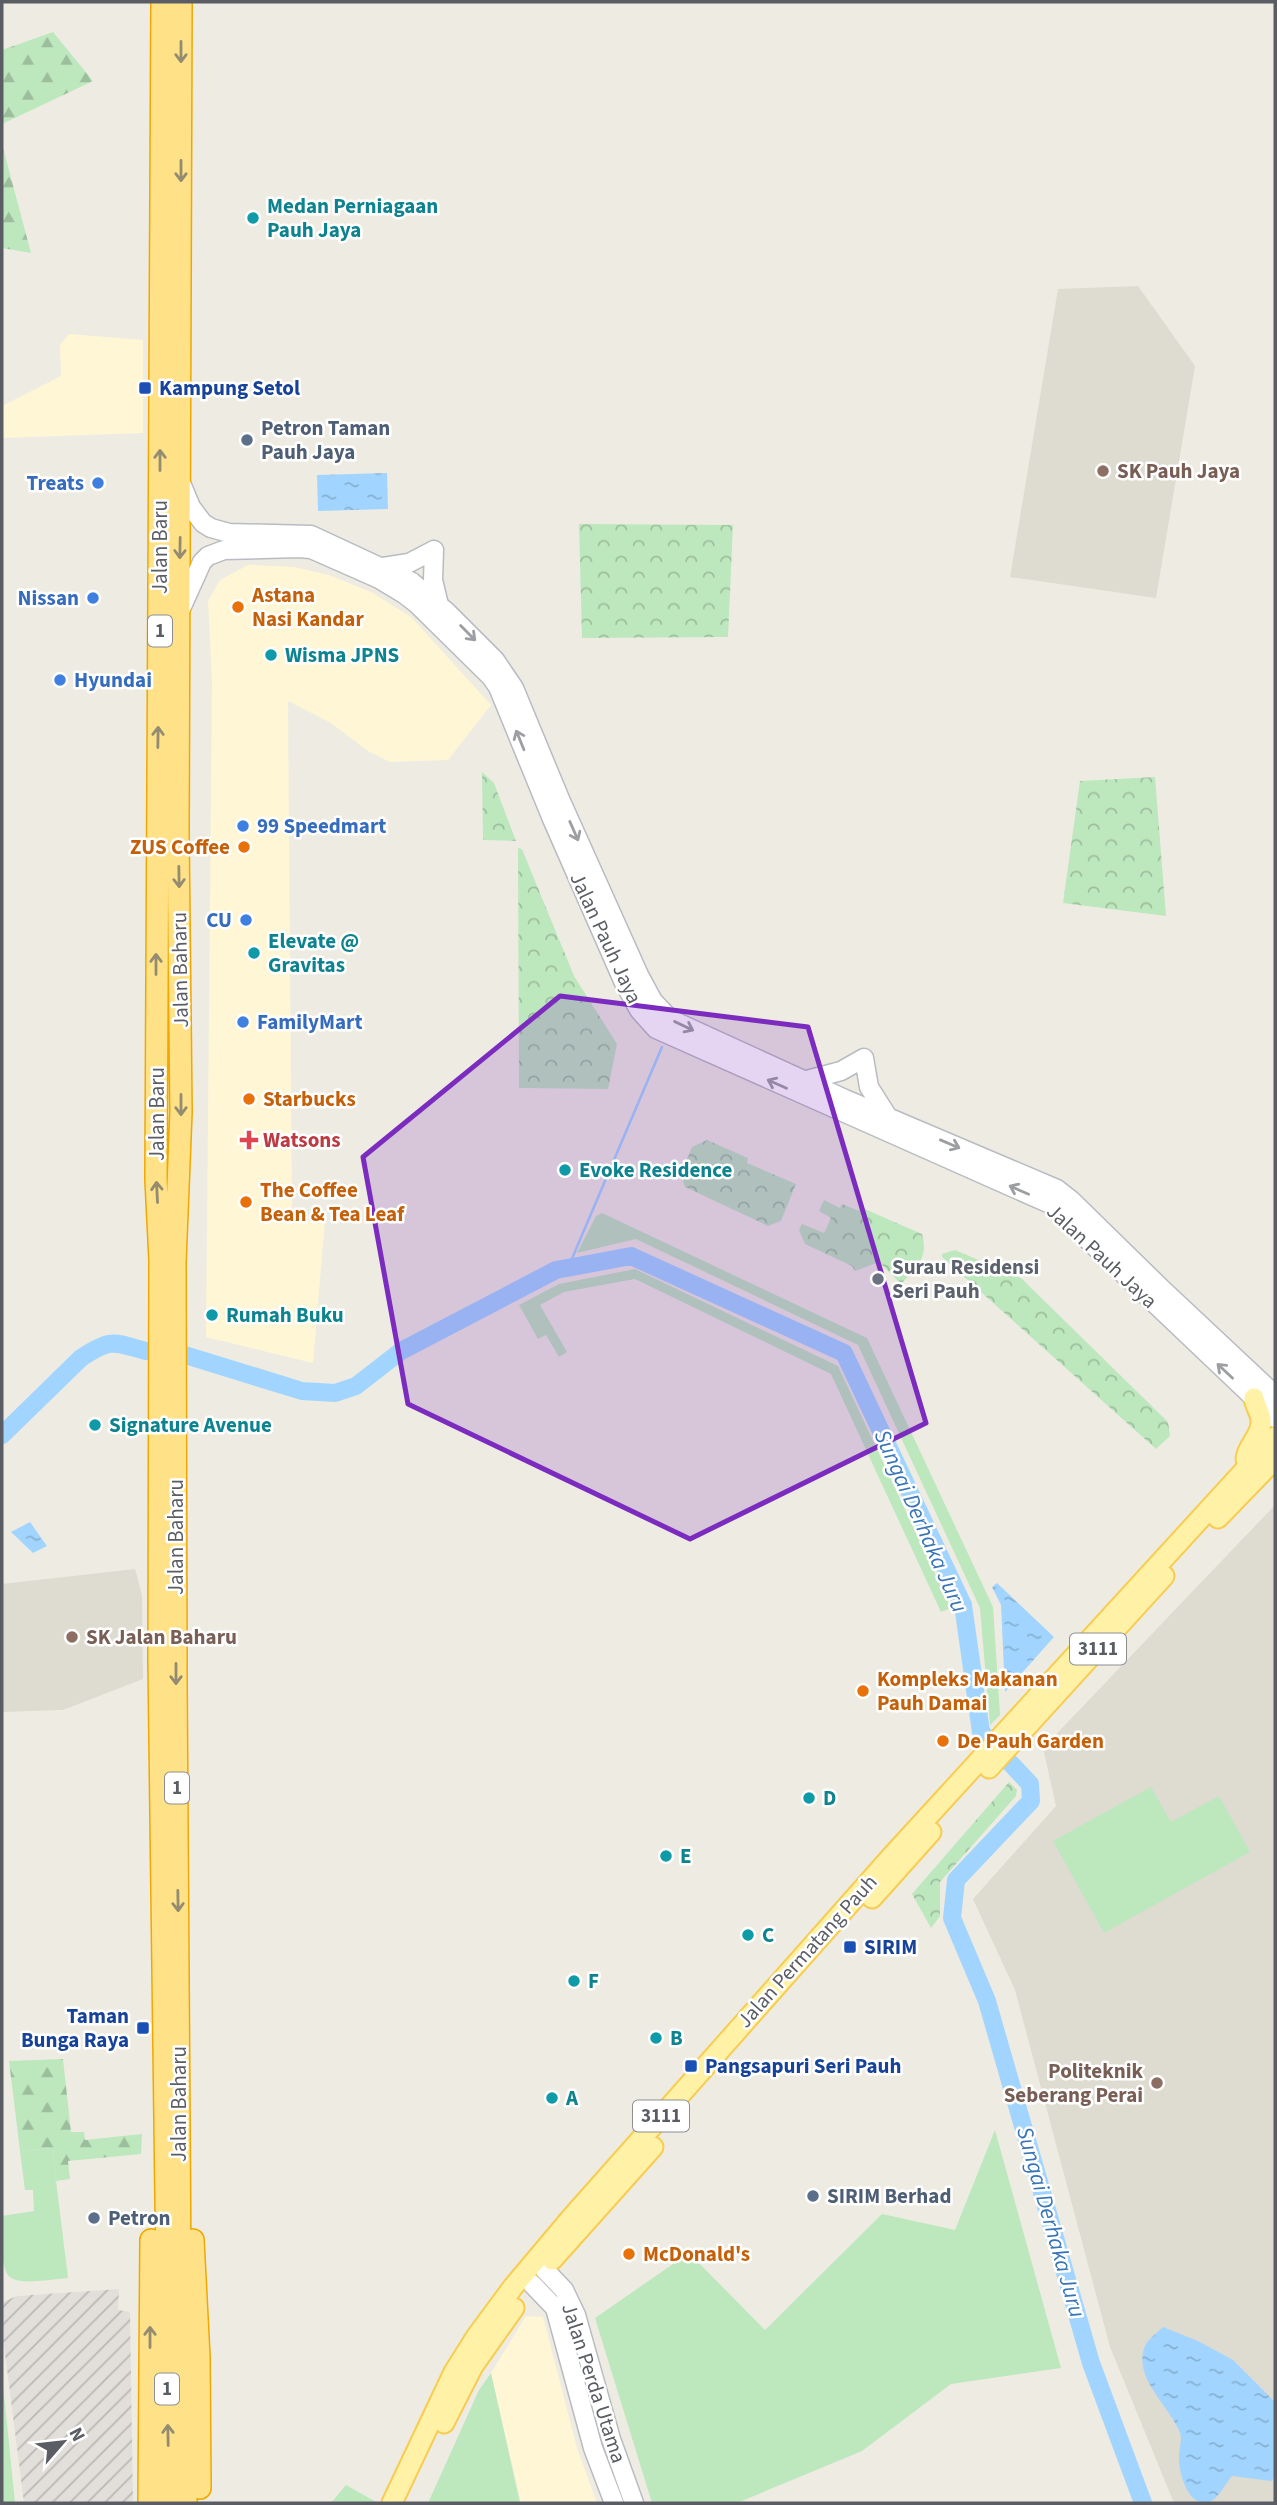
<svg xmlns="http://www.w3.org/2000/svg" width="1277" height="2505" font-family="'Source Sans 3',sans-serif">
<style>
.commercial{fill:#fff6d6}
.industrial{fill:url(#industrial-furrows)}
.education{fill:#dedbd1}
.green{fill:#bde7bd}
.forest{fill:url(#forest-firs)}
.park{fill:url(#park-crowns)}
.water{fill:url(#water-ripples)}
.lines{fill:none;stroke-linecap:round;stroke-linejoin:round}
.stream{stroke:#a1d5ff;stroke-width:2.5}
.river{stroke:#a1d5ff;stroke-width:18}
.secondary-casing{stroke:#b8bbc1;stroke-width:21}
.primary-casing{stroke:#f8cc51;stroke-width:23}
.highway-casing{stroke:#f0a800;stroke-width:24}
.secondary{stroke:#fff;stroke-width:18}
.primary{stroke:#fff2a6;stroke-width:19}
.highway{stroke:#ffe288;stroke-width:21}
.oneway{stroke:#948c71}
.oneway2{stroke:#9c9ea2}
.marked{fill:#7b2cbf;fill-opacity:0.2;stroke:#7b2cbf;stroke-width:5;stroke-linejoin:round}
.culture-dot{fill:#0f9aa8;stroke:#fff;stroke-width:2.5}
.transit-dot{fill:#1a4fb4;stroke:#fff;stroke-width:2.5}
.service-dot{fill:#5c6f8a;stroke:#fff;stroke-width:2.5}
.education-dot{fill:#8d6e63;stroke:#fff;stroke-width:2.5}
.shop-dot{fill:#3f7fe0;stroke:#fff;stroke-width:2.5}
.food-dot{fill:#e8710a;stroke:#fff;stroke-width:2.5}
.health-dot{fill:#e0444e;stroke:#fff;stroke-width:2.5}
.worship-dot{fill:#6b7280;stroke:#fff;stroke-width:2.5}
.labels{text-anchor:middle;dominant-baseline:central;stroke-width:5;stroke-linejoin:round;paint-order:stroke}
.shield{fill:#fff;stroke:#8c8e92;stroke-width:2}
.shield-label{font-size:19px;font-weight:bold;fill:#5a5e64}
.culture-label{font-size:21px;font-weight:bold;fill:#0d838f;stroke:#fff;text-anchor:start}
.transit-label{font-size:21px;font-weight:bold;fill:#164399;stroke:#fff;text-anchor:start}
.service-label{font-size:21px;font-weight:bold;fill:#4e5e75;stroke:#fff;text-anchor:start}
.education-label{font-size:21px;font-weight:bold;fill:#785e54;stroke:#fff;text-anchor:start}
.shop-label{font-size:21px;font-weight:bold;fill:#366cbe;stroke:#fff;text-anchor:end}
.street-label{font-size:21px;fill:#5a5e64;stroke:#fff}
.food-label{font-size:21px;font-weight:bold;fill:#c56008;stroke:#fff;text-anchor:start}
.health-label{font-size:21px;font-weight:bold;fill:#be3a42;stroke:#fff;text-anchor:start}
.worship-label{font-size:21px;font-weight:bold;fill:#5b616d;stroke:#fff;text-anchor:start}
.water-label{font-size:23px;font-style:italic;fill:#3974b7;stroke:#fff}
</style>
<defs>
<pattern id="industrial-furrows" width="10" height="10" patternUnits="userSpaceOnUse" patternTransform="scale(1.75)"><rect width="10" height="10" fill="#e2dfda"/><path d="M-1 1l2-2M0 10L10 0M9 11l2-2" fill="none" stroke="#bab8b4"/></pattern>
<pattern id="forest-firs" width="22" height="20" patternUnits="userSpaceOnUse" patternTransform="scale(1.75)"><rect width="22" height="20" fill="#bde7bd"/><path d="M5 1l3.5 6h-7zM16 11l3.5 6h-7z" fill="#9dbe9d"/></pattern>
<pattern id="park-crowns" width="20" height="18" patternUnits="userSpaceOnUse" patternTransform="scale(1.75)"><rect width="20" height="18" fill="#bde7bd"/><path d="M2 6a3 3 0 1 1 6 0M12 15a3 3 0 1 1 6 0" fill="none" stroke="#9dbe9d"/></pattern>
<pattern id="water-ripples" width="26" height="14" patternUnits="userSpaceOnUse" patternTransform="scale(1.75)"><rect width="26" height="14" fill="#a1d5ff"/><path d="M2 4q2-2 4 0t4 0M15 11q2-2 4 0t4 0" fill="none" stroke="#86b0d2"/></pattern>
</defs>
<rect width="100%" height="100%" fill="#eeece2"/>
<path class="commercial" d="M69 334 143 340V433L2 438V406L61 376 60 345Z
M248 565 294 567 329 575 371 592 411 617 491 705 448 760 390 762 368 751 331 723 288 701 292 1224 325 1219 313 1363 206 1337 212 682 208 601 220 580Z
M526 2316 543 2317 577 2448 597 2503H521L491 2373Z"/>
<path class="industrial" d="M119 2289 118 2310 130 2312 133 2503H24L2 2330V2302L17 2296Z"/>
<path class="education" d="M1138 286 1195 366 1156 598 1010 577 1058 289Z
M1275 1505V2503H1174L1110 2347 1015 1990 973 1899 1056 1806 1043 1748Z
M135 1569 142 1595 143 1679 63 1710 2 1712V1584Z"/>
<path class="green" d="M602 1213 867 1338 993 1607 1000 1715 990 1725 980 1608 858 1345 636 1239 577 1253 596 1216Z
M635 1269 838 1366 951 1608 941 1612 831 1374 635 1279 564 1292 540 1305 567 1352 559 1357 546 1335 538 1339 519 1305 559 1284Z
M1151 1787 1171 1822 1219 1796 1250 1852 1104 1933 1053 1841Z
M995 2130 1061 2368 951 2384 862 2451 737 2503H652L595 2318 689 2253 765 2330 882 2214 955 2230Z
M52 2148 68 2278C0 2285 2 2288 2 2216L34 2211 33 2190H25L20 2151Z
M491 2373 520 2503H428L479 2390Z
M2 2376 3 2384 15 2503H2Z
M346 2485 378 2503H331Z"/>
<path class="forest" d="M53 32 93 81 2 124V50Z
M2 144 31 253 2 248Z
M63 2059 71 2132H84L85 2140 142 2134 141 2154 68 2161 70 2179 56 2181 52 2148 20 2151 9 2061Z"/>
<path class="park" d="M579 524 733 525 728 637 582 638Z
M482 772 494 783 516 841 483 840Z
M1155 777 1166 916 1063 903 1080 781Z
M518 848 522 849 574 976 617 1044 608 1089 519 1088Z
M707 1140 748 1158 747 1163 796 1184 781 1221 768 1226 685 1187 681 1174 692 1147Z
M824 1200 840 1208 842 1204 859 1211 860 1207 922 1234C929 1258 916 1268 901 1284L879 1262 855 1271 852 1266 805 1244 799 1230 802 1224 824 1233 831 1218 819 1211Z
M955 1250 1021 1278 1168 1422 1170 1436 1156 1449 942 1257V1254Z
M1009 1782 1017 1790 1016 1796 940 1882V1916L931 1928 912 1894Z"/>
<path class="water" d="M387 473 388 509 318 511 317 475Z
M30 1522 47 1546 33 1553 11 1532Z
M997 1583 1054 1637 1005 1692 1001 1605 992 1587Z
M1163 2327 1198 2341 1233 2360 1275 2402V2477L1271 2481 1232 2476C1225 2484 1218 2500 1207 2503 1187 2505 1179 2472 1179 2459 1178 2450 1183 2441 1180 2433 1170 2406 1132 2378 1145 2346 1147 2340 1158 2332 1163 2327Z"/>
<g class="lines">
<path class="stream" d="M568 1268 662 1047"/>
<path class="river" d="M185 1355 302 1391 335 1393 356 1386 401 1351 556 1270 631 1256 844 1353 963 1605 981 1732 1030 1784 1031 1801 956 1880 952 1918 987 2001 1091 2363 1143 2503
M2 1435 81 1358C111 1338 113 1342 146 1351"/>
<g class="secondary-casing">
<path id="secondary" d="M181 483 191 507 203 523 211 528 229 533 311 535 412 582 447 612 495 660 514 688 560 799 639 975 653 1001 670 1019 845 1099 1057 1189 1071 1200 1162 1289 1275 1395
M434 550 433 580 439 605
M383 567 409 563 434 550
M179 613 202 562 208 556 224 550 298 548 311 549 379 579 404 594 417 604 491 677 498 687 552 819 624 983 639 1010 656 1029 1050 1204 1275 1418
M807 1080 841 1071 864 1058 869 1087 888 1117
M544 2269 564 2290 576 2315 611 2439 634 2503
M532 2284 555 2308 593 2448 614 2503"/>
</g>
<g class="primary-casing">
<path id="primary" d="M1246 1459C1247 1445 1262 1436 1261 1421 1261 1413 1255 1406 1254 1398
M1218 1518 1275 1459
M989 1768 1164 1576
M872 1898 931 1832
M552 2260 653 2147
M444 2423 473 2366 514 2308
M392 2503 454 2372 476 2337 513 2287 571 2218 891 1857 1275 1437"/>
</g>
<g class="highway-casing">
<path id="highway" d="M162 2 156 1180 160 1260 159 1660 170 2503
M181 2 178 833 181 1112 175 1262 176 1683 180 2276 186 2503
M193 2240 199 2357 200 2488
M149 2503 151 2240"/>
</g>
<use href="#secondary" class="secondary"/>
<use href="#primary" class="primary"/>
<use href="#highway" class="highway"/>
</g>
<defs><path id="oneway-shaft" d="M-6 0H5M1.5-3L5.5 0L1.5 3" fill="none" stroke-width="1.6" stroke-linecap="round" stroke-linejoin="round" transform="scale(1.75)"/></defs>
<g class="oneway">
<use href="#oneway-shaft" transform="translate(181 52) rotate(90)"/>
<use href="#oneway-shaft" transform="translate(181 171) rotate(90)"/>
<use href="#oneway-shaft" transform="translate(160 460) rotate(-90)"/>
<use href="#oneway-shaft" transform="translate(180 548) rotate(91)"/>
<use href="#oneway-shaft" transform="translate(158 737) rotate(-89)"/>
<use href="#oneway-shaft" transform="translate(179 877) rotate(89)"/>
<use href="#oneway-shaft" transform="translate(156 964) rotate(-90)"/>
<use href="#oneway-shaft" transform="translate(181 1105) rotate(90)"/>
<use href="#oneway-shaft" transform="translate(157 1192) rotate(-93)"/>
<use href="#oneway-shaft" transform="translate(176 1674) rotate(90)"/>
<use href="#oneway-shaft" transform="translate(178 1901) rotate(89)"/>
<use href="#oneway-shaft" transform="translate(150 2337) rotate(-90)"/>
<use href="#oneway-shaft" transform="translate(168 2435) rotate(-91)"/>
</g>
<g class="oneway2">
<use href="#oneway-shaft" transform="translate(468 633) rotate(45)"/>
<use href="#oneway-shaft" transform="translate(520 740) rotate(-112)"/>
<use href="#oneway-shaft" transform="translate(574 831) rotate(66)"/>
<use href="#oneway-shaft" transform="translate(684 1026) rotate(26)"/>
<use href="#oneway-shaft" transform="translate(777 1084) rotate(-156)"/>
<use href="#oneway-shaft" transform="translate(950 1144) rotate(23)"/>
<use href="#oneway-shaft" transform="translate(1019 1190) rotate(-156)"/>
<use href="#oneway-shaft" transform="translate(1225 1371) rotate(-137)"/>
</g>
<path class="marked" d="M560 996 808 1027 926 1423 690 1539 408 1404 363 1157Z"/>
<g class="culture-dot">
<circle cx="253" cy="218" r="7"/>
<circle cx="271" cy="655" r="7"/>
<circle cx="254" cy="953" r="7"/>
<circle cx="565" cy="1170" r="7"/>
<circle cx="212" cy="1315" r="7"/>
<circle cx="95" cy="1425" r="7"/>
<circle cx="809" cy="1798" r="7"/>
<circle cx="666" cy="1856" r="7"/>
<circle cx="748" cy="1935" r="7"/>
<circle cx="574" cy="1981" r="7"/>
<circle cx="656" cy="2038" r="7"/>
<circle cx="552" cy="2098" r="7"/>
</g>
<g class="transit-dot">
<rect x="138" y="381" width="14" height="14" rx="3.5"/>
<rect x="843" y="1940" width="14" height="14" rx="3.5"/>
<rect x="136" y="2021" width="14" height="14" rx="3.5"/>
<rect x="684" y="2059" width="14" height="14" rx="3.5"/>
</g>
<g class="service-dot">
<circle cx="247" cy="440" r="7"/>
<circle cx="813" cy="2196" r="7"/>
<circle cx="94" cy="2218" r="7"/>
</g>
<g class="education-dot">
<circle cx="1103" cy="471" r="7"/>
<circle cx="72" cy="1637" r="7"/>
<circle cx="1157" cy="2083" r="7"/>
</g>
<g class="shop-dot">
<circle cx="98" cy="483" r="7"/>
<circle cx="93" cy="598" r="7"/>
<circle cx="60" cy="680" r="7"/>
<circle cx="243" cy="826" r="7"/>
<circle cx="246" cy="920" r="7"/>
<circle cx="243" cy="1022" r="7"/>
</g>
<g class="food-dot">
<circle cx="238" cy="607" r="7"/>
<circle cx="244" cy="847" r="7"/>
<circle cx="249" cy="1099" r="7"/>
<circle cx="246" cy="1202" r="7"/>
<circle cx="863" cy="1691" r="7"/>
<circle cx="943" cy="1741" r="7"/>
<circle cx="629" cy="2254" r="7"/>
</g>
<path class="health-dot" d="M245.5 1129.5h7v7h7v7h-7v7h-7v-7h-7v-7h7z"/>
<circle class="worship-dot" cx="878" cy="1279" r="7"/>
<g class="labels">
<g class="shield">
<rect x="148" y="615.5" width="24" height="31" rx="5"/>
<rect x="1070" y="1633.5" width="56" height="31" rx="5"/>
<rect x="165" y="1772.5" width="24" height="31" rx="5"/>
<rect x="633" y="2100.5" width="56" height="31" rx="5"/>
<rect x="155" y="2373.5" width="24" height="31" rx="5"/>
</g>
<g class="shield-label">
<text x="160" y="631">1</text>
<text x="1098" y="1649">3111</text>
<text x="177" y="1788">1</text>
<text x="661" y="2116">3111</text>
<text x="167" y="2389">1</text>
</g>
<g class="culture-label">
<text x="267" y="206">Medan Perniagaan<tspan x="267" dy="24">Pauh Jaya</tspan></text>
<text x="285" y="655">Wisma JPNS</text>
<text x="268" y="941">Elevate @<tspan x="268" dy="24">Gravitas</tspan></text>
<text x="579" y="1170">Evoke Residence</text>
<text x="226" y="1315">Rumah Buku</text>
<text x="109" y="1425">Signature Avenue</text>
<text x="823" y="1798">D</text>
<text x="680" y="1856">E</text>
<text x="762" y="1935">C</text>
<text x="588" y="1981">F</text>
<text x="670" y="2038">B</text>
<text x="566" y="2098">A</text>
</g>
<g class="transit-label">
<text x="159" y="388">Kampung Setol</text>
<text x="864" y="1947">SIRIM</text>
<text x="129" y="2016" text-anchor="end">Taman<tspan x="129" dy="24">Bunga Raya</tspan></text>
<text x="705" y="2066">Pangsapuri Seri Pauh</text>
</g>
<g class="service-label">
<text x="261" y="428">Petron Taman<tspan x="261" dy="24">Pauh Jaya</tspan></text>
<text x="827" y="2196">SIRIM Berhad</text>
<text x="108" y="2218">Petron</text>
</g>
<g class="education-label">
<text x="1117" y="471">SK Pauh Jaya</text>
<text x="86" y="1637">SK Jalan Baharu</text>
<text x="1143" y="2071" text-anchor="end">Politeknik<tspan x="1143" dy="24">Seberang Perai</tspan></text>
</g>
<g class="shop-label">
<text x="84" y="483">Treats</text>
<text x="79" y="598">Nissan</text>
<text x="74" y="680" text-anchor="start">Hyundai</text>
<text x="257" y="826" text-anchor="start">99 Speedmart</text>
<text x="232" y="920">CU</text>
<text x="257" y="1022" text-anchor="start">FamilyMart</text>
</g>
<g class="street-label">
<text transform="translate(160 547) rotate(-90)">Jalan Baru</text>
<text transform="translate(606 938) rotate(65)">Jalan Pauh Jaya</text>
<text transform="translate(180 970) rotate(-91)">Jalan Baharu</text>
<text transform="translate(157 1114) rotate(-90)">Jalan Baru</text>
<text transform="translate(1102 1256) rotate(43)">Jalan Pauh Jaya</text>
<text transform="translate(176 1537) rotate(-90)">Jalan Baharu</text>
<text transform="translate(807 1951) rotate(-48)">Jalan Permatang Pauh</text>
<text transform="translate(179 2104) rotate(-90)">Jalan Baharu</text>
<text transform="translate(594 2383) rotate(72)">Jalan Perda Utama</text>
</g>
<g class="food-label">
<text x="252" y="595">Astana<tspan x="252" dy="24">Nasi Kandar</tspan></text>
<text x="230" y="847" text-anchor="end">ZUS Coffee</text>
<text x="263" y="1099">Starbucks</text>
<text x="260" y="1190">The Coffee<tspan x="260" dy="24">Bean &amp; Tea Leaf</tspan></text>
<text x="877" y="1679">Kompleks Makanan<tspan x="877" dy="24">Pauh Damai</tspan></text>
<text x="957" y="1741">De Pauh Garden</text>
<text x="643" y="2254">McDonald's</text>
</g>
<g class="health-label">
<text x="263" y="1140">Watsons</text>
</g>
<g class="worship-label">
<text x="892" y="1267">Surau Residensi<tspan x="892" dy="24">Seri Pauh</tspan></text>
</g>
<g class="water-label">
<text transform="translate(921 1521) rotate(66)">Sungai Derhaka Juru</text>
<text transform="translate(1051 2222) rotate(74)">Sungai Derhaka Juru</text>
</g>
</g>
<rect width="1277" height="2505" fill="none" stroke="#5a5e64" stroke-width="7"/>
<g transform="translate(63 2442) rotate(62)" stroke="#ffffff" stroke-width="5" paint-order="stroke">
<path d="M0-5L12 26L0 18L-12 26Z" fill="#5a5e64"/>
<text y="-10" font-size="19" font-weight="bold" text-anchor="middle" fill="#5a5e64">N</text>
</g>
</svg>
